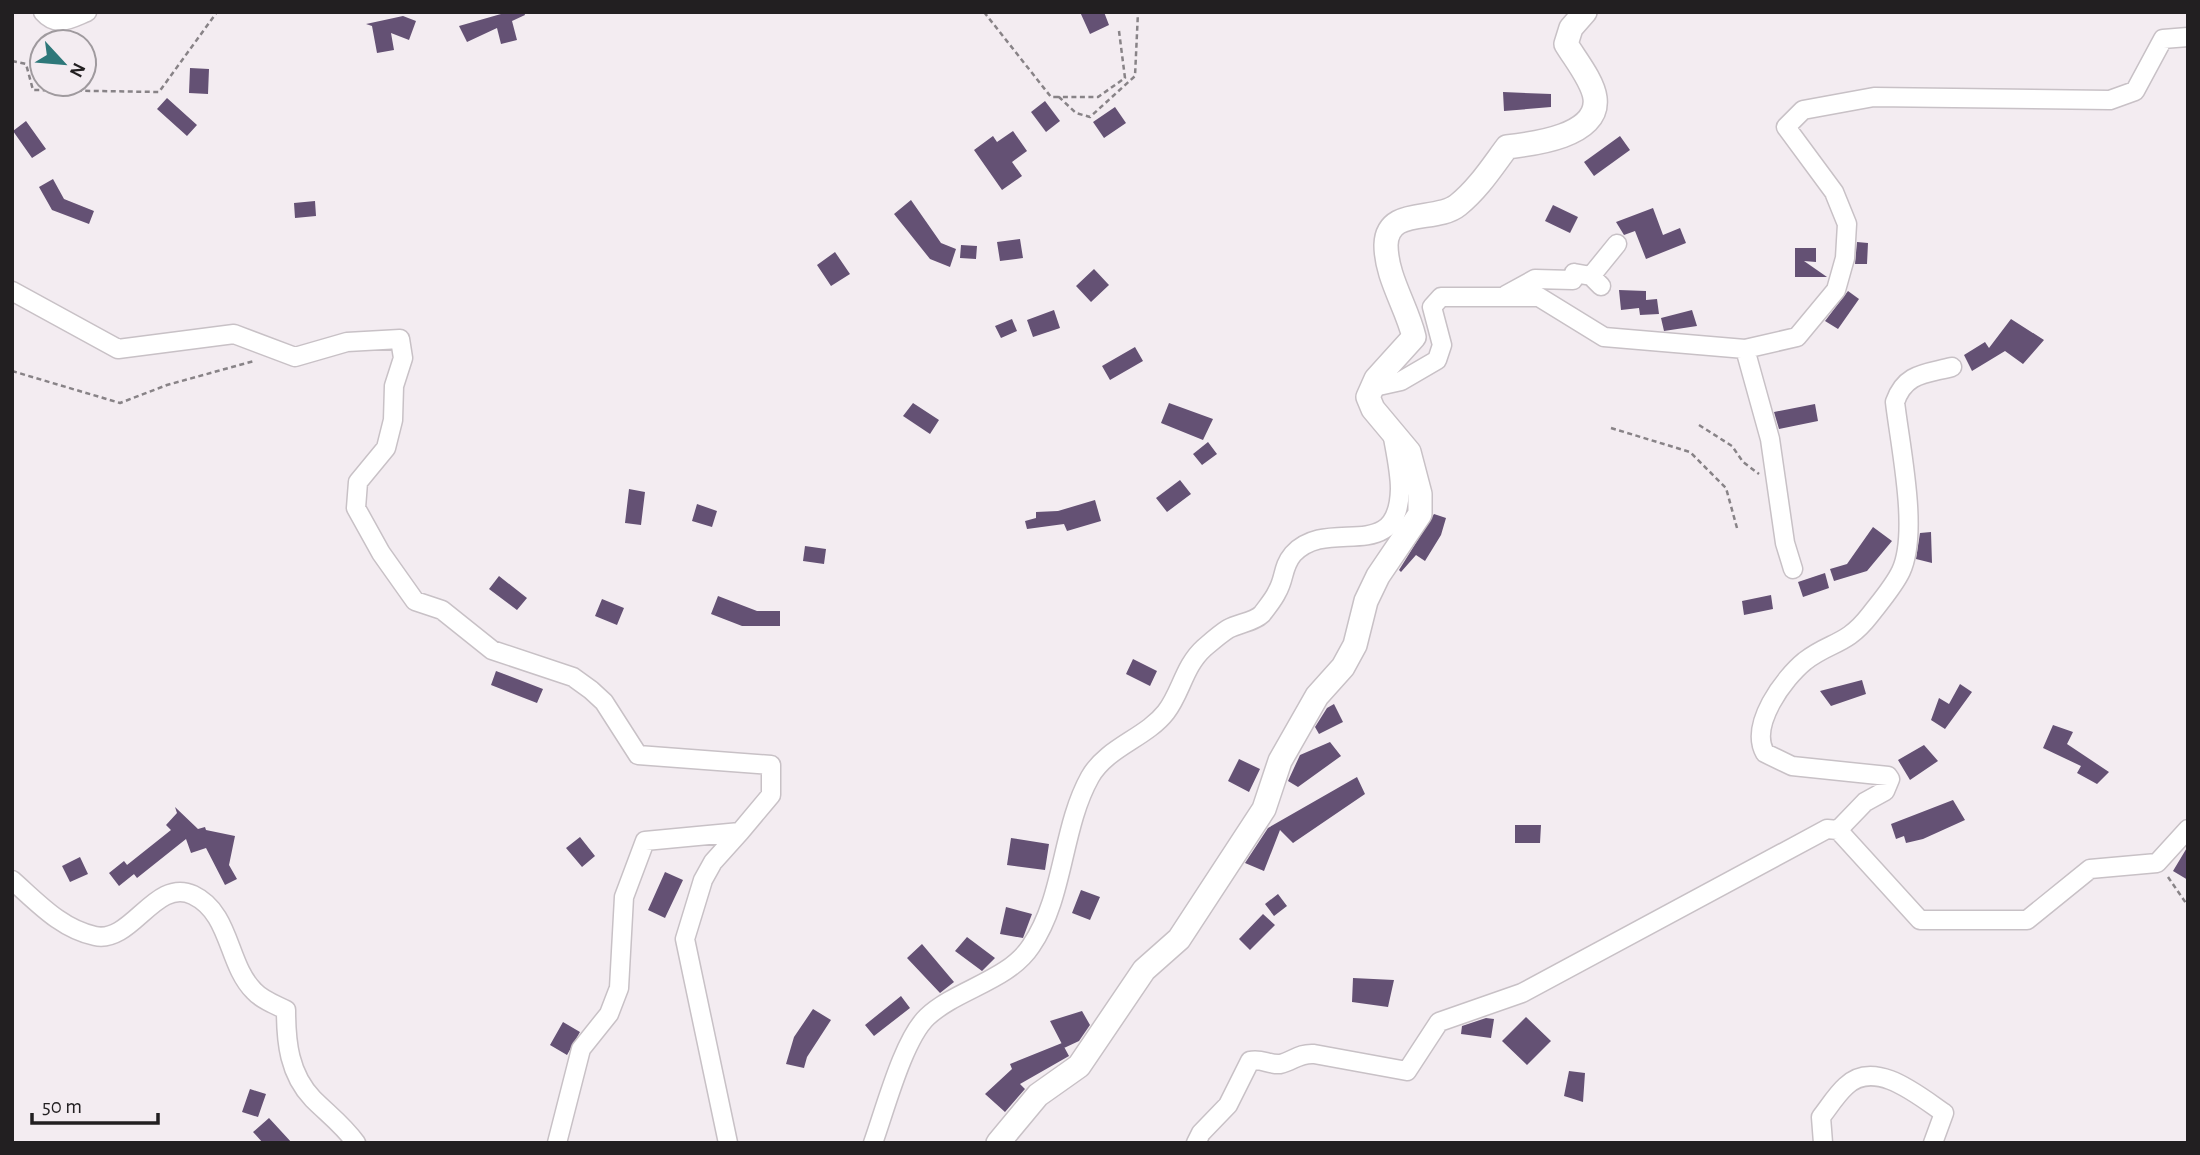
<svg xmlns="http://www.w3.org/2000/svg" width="2200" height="1155" font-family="'Alegreya Sans',sans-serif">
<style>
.building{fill:#645174}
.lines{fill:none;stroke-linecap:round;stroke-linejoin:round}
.minor-casing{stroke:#c8c1c6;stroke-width:21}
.major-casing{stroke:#c8c1c6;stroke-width:26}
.path{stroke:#888387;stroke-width:2.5;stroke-dasharray:5 3.5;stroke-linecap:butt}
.minor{stroke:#fff;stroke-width:18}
.major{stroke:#fff;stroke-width:23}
</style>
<rect width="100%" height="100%" fill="#f3ecf1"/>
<path class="building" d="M508 12H524L525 15 512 21 517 40 501 44 497 28 467 42 459 26Z
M1080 12H1104L1109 25 1090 34Z
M403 16 416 21 409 40 391 33 394 50 377 53 372 26 366 24Z
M190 68 209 69 208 94 189 93Z
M1503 92 1551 94V107L1504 111Z
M167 98 197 125 187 136 157 109Z
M1045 101 1060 121 1046 132 1031 112Z
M1115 107 1126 123 1104 138 1093 122Z
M26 121 46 149 32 158 13 131Z
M1013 131 1027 151 1012 162 1022 176 1002 190 974 150 993 136 997 142Z
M1620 136 1630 150 1594 176 1584 162Z
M53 179 64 199 94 211 89 224 52 210 39 187Z
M911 200 941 243 956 249 950 267 930 259 894 214Z
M315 201 316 216 295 218 294 203Z
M1553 205 1578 217 1570 233 1545 221Z
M1653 208 1663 235 1680 228 1686 243 1646 259 1635 231 1624 235 1616 222Z
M1020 239 1023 258 1000 261 997 242Z
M1857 242 1868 243 1867 264H1855Z
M961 245 977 246 976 259 960 258Z
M1795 248H1816V262L1804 261 1827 277H1795Z
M835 252 850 274 831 286 817 265Z
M1094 269 1109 285 1091 302 1076 286Z
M1619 290 1646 291V300L1657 299 1659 314 1640 315 1639 308 1621 310Z
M1848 291 1859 299 1838 329 1825 321Z
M1054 310 1060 328 1033 337 1027 320Z
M1692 310 1697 326 1664 331 1661 318Z
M1012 319 1017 331 1001 338 995 326Z
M2011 319 2044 340 2023 364 2005 351 1972 371 1964 355 1985 342 1989 348Z
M1135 347 1143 361 1110 380 1102 366Z
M913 403 939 420 930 434 903 416Z
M1169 403 1213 419 1203 440 1161 423Z
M1815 404 1818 421 1779 429 1774 412Z
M1208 442 1217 454 1202 465 1193 454Z
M1180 480 1191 494 1167 512 1156 498Z
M629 489 645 492 641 525 625 523Z
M1095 500 1101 521 1067 531 1064 524 1027 529 1025 521 1036 518V512L1058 511Z
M697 504 717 511 712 527 692 521Z
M1434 514 1446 518 1441 535 1425 561 1416 555 1401 572 1399 570Z
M1873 527 1892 541 1867 571 1834 581 1830 569 1847 564Z
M1931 532 1932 563 1916 559 1920 533Z
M805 546 826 549 824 564 803 561Z
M1825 573 1829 588 1803 597 1798 582Z
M499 576 527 598 517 610 489 589Z
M1771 595 1773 609 1744 615 1742 601Z
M718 596 757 611H780V626H742L711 614Z
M602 599 624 608 617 625 595 616Z
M1133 659 1157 671 1150 686 1126 674Z
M496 671 543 689 537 703 491 685Z
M1862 680 1866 694 1831 706 1820 691Z
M1960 684 1972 692 1945 729 1931 720 1939 698 1949 704Z
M1334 704 1343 722 1319 734 1315 727 1327 708Z
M2053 725 2073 732 2067 744 2109 772 2097 784 2077 773 2081 766 2043 748Z
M1330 742 1341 756 1298 787 1288 781 1300 755Z
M1924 745 1938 761 1910 780 1898 760Z
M1239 759 1260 769 1249 792 1228 781Z
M1357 777 1365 794 1293 843 1280 830 1264 871 1245 863 1268 828Z
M1953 800 1965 820 1923 839 1906 843 1904 836 1896 839 1891 824Z
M175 807 198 829 205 827 206 830 235 836 229 865 237 879 225 885 206 848 191 853 186 839 137 878 127 865 171 830 166 825 177 813Z
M1515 825H1541L1540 843H1515Z
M580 837 595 856 582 867 566 848Z
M1011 838 1049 844 1045 870 1007 865Z
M2188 846V880L2173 871Z
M80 857 88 874 70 882 62 866Z
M124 861 134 874 119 886 109 873Z
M665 872 683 880 665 918 648 910Z
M1081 890 1100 897 1090 920 1072 913Z
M1278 894 1287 906 1274 916 1265 904Z
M1006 907 1032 914 1023 938 1000 934Z
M1263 914 1275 925 1250 950 1239 939Z
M967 937 995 958 982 971 955 951Z
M922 944 954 982 940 993 907 958Z
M1353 978 1394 980 1388 1007 1352 1002Z
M901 996 910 1008 874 1036 865 1025Z
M813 1009 831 1020 807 1057 804 1068 786 1064 794 1037Z
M1082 1011 1090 1025 1079 1041 1064 1048 1050 1021Z
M1526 1017 1551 1041 1527 1065 1502 1041Z
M1486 1018 1494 1019 1491 1038 1461 1034 1462 1026Z
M563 1022 580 1032 567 1055 550 1045Z
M1062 1043 1069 1056 1020 1084 1025 1089 1005 1112 985 1094 1012 1069 1010 1064Z
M1569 1071 1585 1073 1583 1102 1564 1096Z
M250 1089 266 1094 258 1117 242 1112Z
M269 1118 292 1143H263L253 1132Z"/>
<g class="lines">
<g class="minor-casing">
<path id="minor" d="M43 12C57 28 70 19 87 12
M1591 276 1617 244
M12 291 118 349 234 334 295 357 347 342 400 339 403 358 394 386 393 420 386 448 358 482 356 508 381 553 415 601 442 610 492 650 573 677 591 690 604 702 638 755 771 765V795L740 832 645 841 624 897 619 988 609 1014 581 1049 557 1143
M1506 295 1535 279 1573 280 1574 273 1591 276 1601 286
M1745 349 1770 439 1785 543 1793 569
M1374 387 1401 381 1437 360 1442 345 1432 307 1441 297H1539L1604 337 1745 349 1797 337 1836 290 1845 258 1847 224 1834 192 1786 127 1803 110 1874 97 2110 100 2135 91 2163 39 2188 37
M1838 830 1865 802 1885 791 1890 779 1888 776 1792 766 1765 753C1749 725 1784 678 1805 661 1831 641 1846 646 1870 615 1880 602 1894 586 1901 571 1919 532 1900 446 1895 402 1905 373 1925 374 1952 367
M12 880C37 902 61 929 95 936 132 944 155 877 193 895 231 913 227 964 254 991 262 1000 276 1005 286 1010 286 1042 289 1074 313 1099 328 1114 343 1125 356 1143
M728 1143 685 939 703 880 713 862 740 832
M873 1143C885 1110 903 1040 927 1017 957 989 1008 981 1031 946 1065 896 1061 829 1090 777 1107 747 1146 738 1166 712 1181 693 1184 666 1204 648 1211 642 1220 634 1228 629 1239 623 1254 622 1262 614 1267 607 1274 599 1277 592 1285 579 1282 567 1293 554 1329 515 1398 567 1400 489 1400 471 1395 450 1392 432
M1196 1143 1201 1133 1228 1105 1250 1061C1261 1058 1269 1065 1280 1064 1293 1061 1299 1053 1314 1054L1407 1071 1439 1022 1522 993 1827 829 1838 830 1920 920H2027L2090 869 2157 863 2188 829
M1823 1143 1821 1117C1829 1107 1836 1095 1846 1086 1875 1058 1919 1096 1944 1113L1933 1143"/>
</g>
<g class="major-casing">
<path id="major" d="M998 1143 1038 1095 1079 1066 1144 970 1179 939 1264 809 1280 761 1317 696 1343 667 1355 645 1366 601 1378 576 1420 514V494L1409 452 1373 409 1368 397 1376 379 1414 337C1407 307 1386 277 1386 245 1387 206 1436 223 1458 205 1478 189 1492 167 1507 147 1533 144 1600 136 1595 98 1593 81 1575 59 1566 44L1571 28 1585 12"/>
</g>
<path class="path" d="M984 12 1051 97H1059
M1119 31 1125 78 1098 97H1059L1076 113 1090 117 1135 76 1138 12
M12 61 26 64 33 90 159 92 217 12
M12 371 120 403 167 385 254 361
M1699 425 1732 446 1743 462 1759 474
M1611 428 1690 452 1726 488 1737 528
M2168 877 2188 906
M12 1064V1081"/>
<use href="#minor" class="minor"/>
<use href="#major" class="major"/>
</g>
<rect width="2200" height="1155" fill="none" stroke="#221f21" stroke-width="28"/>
<g transform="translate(63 63) rotate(116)"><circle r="33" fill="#f3ecf1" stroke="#9f9a9e" stroke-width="2"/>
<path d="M0-5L12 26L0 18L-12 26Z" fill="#2e787a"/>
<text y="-10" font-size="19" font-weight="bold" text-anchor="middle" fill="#221f21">N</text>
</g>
<path d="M32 1113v10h126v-10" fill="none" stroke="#221f21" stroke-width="3.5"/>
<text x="42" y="1113" font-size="21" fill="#221f21" stroke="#f3ecf1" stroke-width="5" paint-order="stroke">50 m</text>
</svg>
